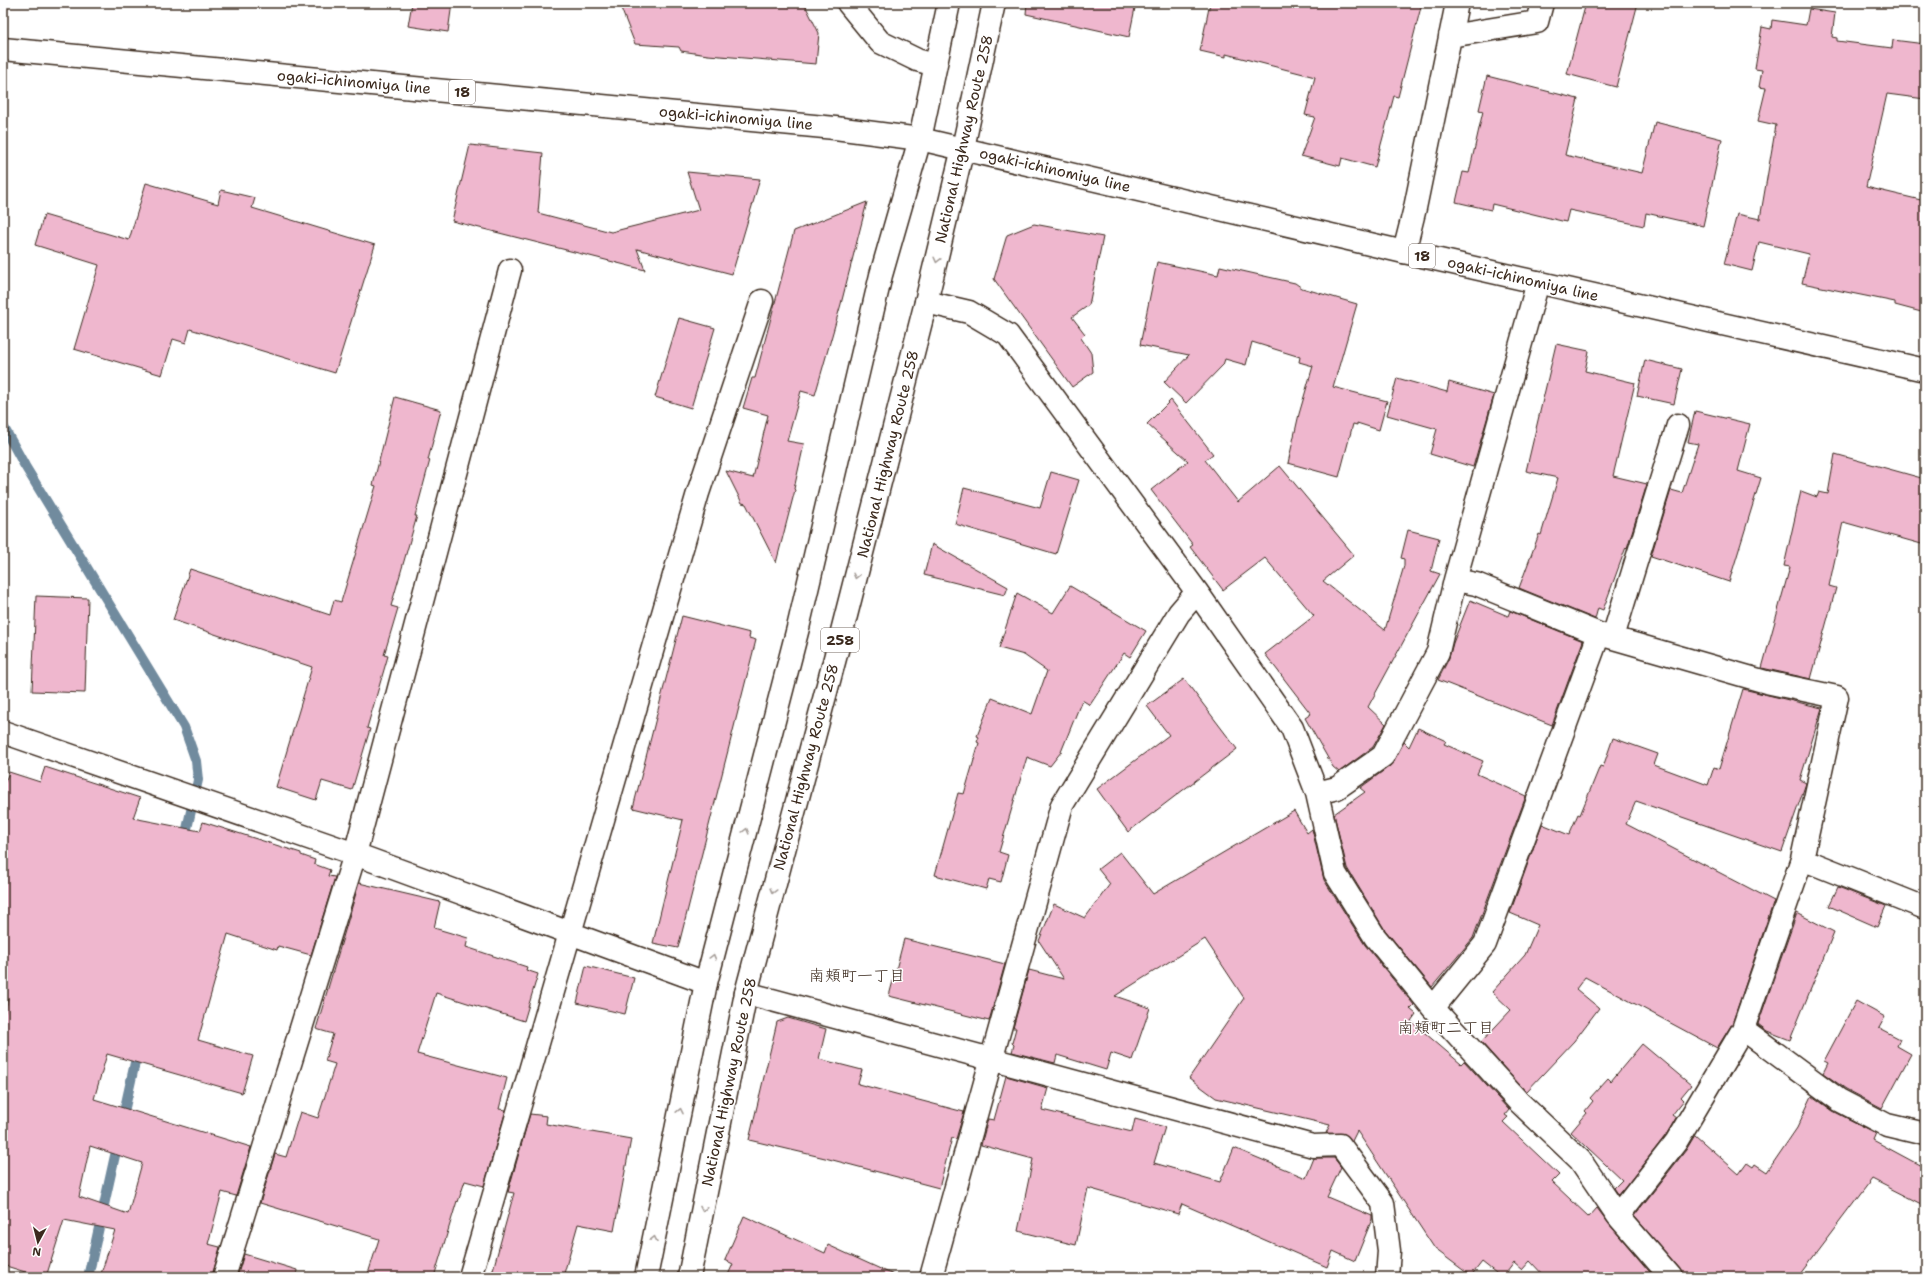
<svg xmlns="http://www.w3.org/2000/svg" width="1928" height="1280" font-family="'Shantell Sans','Klee One',sans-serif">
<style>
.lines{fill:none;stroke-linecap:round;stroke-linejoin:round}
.stream{stroke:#718b9e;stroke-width:10}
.building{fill:#efb7ce;stroke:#3b2a1e;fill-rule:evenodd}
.minor-casing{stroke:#3b2a1e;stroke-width:25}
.major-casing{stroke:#3b2a1e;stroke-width:25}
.highway-casing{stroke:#3b2a1e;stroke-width:25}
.minor{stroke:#fff;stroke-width:22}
.major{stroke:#fff;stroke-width:22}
.highway{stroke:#fff;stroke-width:22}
.oneway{stroke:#a79f9a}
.labels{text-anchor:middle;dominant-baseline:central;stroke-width:3;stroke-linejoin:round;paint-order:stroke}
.shield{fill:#fff;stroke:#766a62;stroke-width:1}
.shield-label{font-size:14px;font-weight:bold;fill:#3b2a1e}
.street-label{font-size:15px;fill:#3b2a1e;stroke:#fff}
.neighbourhood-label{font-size:16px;fill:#3b2a1e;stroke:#fff}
</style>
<rect width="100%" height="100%" fill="#fff"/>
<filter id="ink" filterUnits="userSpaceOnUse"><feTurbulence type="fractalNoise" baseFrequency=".025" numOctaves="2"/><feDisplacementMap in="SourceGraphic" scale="8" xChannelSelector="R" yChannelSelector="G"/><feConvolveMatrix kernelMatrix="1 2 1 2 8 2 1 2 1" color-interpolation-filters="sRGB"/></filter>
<g filter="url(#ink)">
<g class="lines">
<path class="stream" d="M3 426 25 466 184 727 196 761 198 780 184 842
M122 1121 138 1049
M88 1277 118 1142"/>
</g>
<path class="building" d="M412 3H452L448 32 408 26Z
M619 3H804L819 33 816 64 708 55 681 51 679 47 635 44Z
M1027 3H1136L1129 37 1026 14Z
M1210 3H1422L1398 97 1394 96 1375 167 1342 158 1340 166 1301 156 1315 117 1305 115 1315 77 1226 54V57L1200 51Z
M1586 3H1638L1616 87 1567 74Z
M1809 9 1835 13 1832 37 1837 38V41L1892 48 1893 40 1925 44V99L1887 94 1866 187 1925 201V313L1895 305V302L1802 283 1809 254 1759 242 1752 271 1724 264 1737 214 1760 219 1776 125 1758 121 1766 88 1759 87 1762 70 1755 69 1762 27 1771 29 1772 20 1806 25Z
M1487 76 1578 99 1565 155 1642 173 1655 122 1722 139 1703 226 1646 213 1644 226 1569 210 1566 222 1492 204 1491 210 1456 202 1463 172 1469 173 1483 111 1479 110Z
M470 145 543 153 538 213 611 232 699 210 687 172 760 179 732 274 637 249 645 270 452 221Z
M146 183 218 204 221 190 255 198 252 208 375 245 335 373 190 329 186 343 173 339 162 375 74 349 99 265 35 245 44 215 129 240Z
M867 202 841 304 815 395 801 391 787 441 804 444 794 489 795 490 776 563 746 504 742 503 726 471 753 478 768 415 743 408 752 378H755L794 231Z
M1034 224 1103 237 1089 305 1072 317 1085 334 1081 338 1091 353 1093 372 1072 387 994 279 1007 235Z
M1157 262 1218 275 1220 266 1295 283 1302 288 1357 304 1333 387 1387 401 1379 430 1357 423V425L1353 424 1339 477 1288 463 1299 414 1313 366 1299 362 1300 357 1252 342 1246 365 1225 359 1223 365 1186 403 1164 382 1189 355 1140 345Z
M679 318 715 328 691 408 655 397Z
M1556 344 1589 351 1585 371 1635 383 1613 476 1647 484 1627 548 1626 547 1603 610 1598 608 1595 619 1519 588 1539 534 1541 535 1558 478 1526 471Z
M1645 360 1682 369 1674 404 1637 396Z
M1397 378 1447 392 1449 382 1494 395 1473 467 1430 454 1437 429 1387 415Z
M395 397 441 410 428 460H430L415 516H417L391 606 398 608 384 655 388 656 367 728 370 729 352 790 322 781 316 800 276 787 312 667 173 620 190 569 330 615 334 600 341 602 376 486 373 485Z
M1171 400 1213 454 1205 460 1238 502 1280 466 1354 555 1323 581 1385 630 1404 566V559L1401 558 1408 530 1439 538 1431 571 1440 574 1368 707 1386 724 1373 747 1339 772 1333 767 1305 718 1311 714 1265 654 1314 616 1265 558 1223 590 1190 547 1193 545 1151 490 1188 461 1147 424Z
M1695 411 1750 424 1738 471 1761 478 1729 582 1651 556 1671 490 1682 493 1698 444 1688 442Z
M1835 454 1925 479V545L1843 522 1829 586 1836 588 1811 679 1762 668 1790 567 1784 566 1801 491 1817 497 1819 492 1828 494Z
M1051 472 1079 480 1056 554 955 524 964 488 1040 508Z
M932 544 1008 587 1005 595 924 575Z
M1070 586 1146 631 1130 657 1124 653 1090 705 1082 700 1061 752 1050 766 1027 757 999 852 1008 855 1001 882 989 879 986 889 935 875 958 793 964 794 979 743 977 742 979 737 977 736 992 698 1032 714 1047 671 1024 655 999 648 1017 593 1053 613Z
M36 596 88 598 85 693 32 691Z
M1470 600 1508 616 1510 611 1583 641 1552 725 1438 680 1449 658 1453 643Z
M682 616 750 633 749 638 756 640 678 948 653 943 683 820 633 808Z
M1184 679 1237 749 1128 832 1097 789 1169 735 1147 706Z
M1743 689 1822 708 1800 780 1806 783 1805 786 1782 852 1636 801 1626 824 1774 901 1732 1024 1717 1048 1585 977 1576 989 1599 1008 1574 1041 1526 1092 1481 1042 1511 1010 1492 992 1525 955 1538 925 1510 913 1542 824 1569 835 1578 814 1580 815 1600 766 1603 767 1613 738 1658 754 1654 765 1708 785 1714 767 1719 769Z
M1418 728 1446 741 1444 744 1483 761 1477 774 1526 796 1473 938 1432 987 1385 930 1347 868 1334 814 1365 792 1360 788 1390 766 1404 742 1409 747Z
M45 767 140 798 133 818 200 831 203 822 301 853V855L315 860 314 864 330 870 328 876 335 877 311 955 278 946 277 950 228 934 198 1040 253 1056 242 1093 107 1054 94 1099 251 1147 236 1196 222 1192 208 1244 220 1247 212 1277H100L115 1230 64 1220 46 1277H41L3 1265V1020L8 999 3 998V787L9 772 40 782ZM90 1146 142 1163 128 1214 79 1197Z
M1294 811 1307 833 1312 829 1324 880 1365 945 1414 1005 1410 1009 1416 1014 1411 1021 1461 1064 1464 1061 1509 1110 1505 1115 1508 1117 1503 1122 1559 1175 1552 1182 1589 1217 1597 1208 1609 1224 1654 1277H1545L1530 1261 1522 1270 1514 1263 1503 1277H1501L1482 1262 1471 1276 1435 1249 1357 1131 1352 1141 1345 1134 1326 1133 1330 1125 1216 1098 1189 1078 1244 998 1205 939 1115 996 1150 1008 1132 1060 1111 1053 1106 1070 1057 1055 1055 1063 1012 1052 1014 1045 1012 1043 1016 1028H1013L1029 970 1064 979 1039 941 1054 904 1085 918 1110 884 1098 869 1120 852 1153 894Z
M359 883 440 902 434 928 468 938 466 947 527 967 526 970 538 974 524 1021 436 993 417 1054 507 1078 499 1109 506 1110 484 1186 465 1181 458 1202 457 1201 434 1277H367L379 1239 260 1203 275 1154 286 1157 300 1112 318 1118 335 1064 325 1061 333 1034 316 1029Z
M1838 887 1886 906 1877 927 1829 906Z
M1797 913 1834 932 1790 1040 1767 1031 1758 1024Z
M904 939 1005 964 989 1021 889 996Z
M586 966 634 978 625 1014 577 1003Z
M1856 1001 1885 1017 1879 1028 1900 1039 1897 1046 1911 1054 1882 1108 1846 1089 1823 1073 1828 1063 1824 1061Z
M788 1018 826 1029 819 1059 862 1070 858 1084 964 1112 956 1139 952 1138 939 1188 825 1158 749 1140 777 1022Z
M1642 1044 1691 1085 1681 1097 1684 1100 1672 1115 1676 1118 1666 1135 1619 1195 1614 1188 1622 1180 1571 1132 1587 1113 1585 1111 1593 1101 1590 1098 1608 1078 1611 1081Z
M1006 1076 1048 1088 1042 1110 1132 1132 1135 1119 1165 1127 1154 1163 1220 1182 1234 1148 1306 1178 1314 1158H1334L1341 1167 1327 1197 1372 1216V1219L1355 1261 1333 1251 1327 1267 1182 1204 1178 1214 1088 1188 1076 1245 1018 1231 1033 1159 981 1145 988 1119 994 1120Z
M1812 1096 1833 1111 1876 1133 1873 1140 1925 1168V1206L1872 1179 1798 1277H1683L1680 1269 1634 1216 1686 1150 1695 1135 1739 1174 1747 1163 1753 1167 1755 1164 1767 1172 1797 1128Z
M530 1114 547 1116 546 1124 631 1139 614 1231 578 1224 563 1277H491L514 1193 508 1192Z
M744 1216 825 1253 828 1245 898 1277H727L733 1264 725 1260Z
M244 1254 297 1270 296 1277H237Z"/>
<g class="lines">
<g class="minor-casing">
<path id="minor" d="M848 3 880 42 917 60 935 65
M1450 36 1537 22 1542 3
M1404 252 1415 208 1457 3
M926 302 969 312 1008 335 1197 592 1292 728 1317 793 1335 873 1375 937 1433 1008 1519 1102 1580 1160 1618 1216 1671 1277
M1455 580 1538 282
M1613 637 1678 425
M3 732 355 854 706 983
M1317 793 1337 788 1383 756 1438 652 1455 580 1476 584 1599 634 1766 682 1837 697 1802 859 1743 1029 1676 1142 1618 1216
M1802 859 1925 908
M746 993 1313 1146 1340 1145 1383 1203 1389 1251 1387 1277
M1433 1008 1485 944 1599 634
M1743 1029 1839 1100 1887 1125 1925 1134
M224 1277 355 854 510 270
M470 1277 698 493 762 301
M931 1277 1062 805 1179 613 1197 592"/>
</g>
<g class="major-casing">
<path id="major" d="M3 49 835 128 920 139 1404 252 1925 370"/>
</g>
<g class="highway-casing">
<path id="highway" d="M646 1277 706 983 798 628 881 275 920 139 949 3
M689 1277 746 993 839 643 926 302 963 148 994 3"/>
</g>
<use href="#minor" class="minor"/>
<use href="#major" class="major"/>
<use href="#highway" class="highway"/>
</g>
<defs><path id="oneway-chevron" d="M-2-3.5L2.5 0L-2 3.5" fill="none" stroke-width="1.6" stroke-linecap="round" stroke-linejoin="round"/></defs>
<g class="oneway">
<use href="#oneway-chevron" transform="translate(937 260) rotate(104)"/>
<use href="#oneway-chevron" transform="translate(856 576) rotate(104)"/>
<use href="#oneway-chevron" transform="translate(746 831) rotate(-75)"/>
<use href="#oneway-chevron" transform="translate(773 891) rotate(105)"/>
<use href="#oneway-chevron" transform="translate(713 957) rotate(-75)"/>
<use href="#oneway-chevron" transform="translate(680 1111) rotate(-78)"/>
<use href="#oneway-chevron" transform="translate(703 1209) rotate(101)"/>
<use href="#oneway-chevron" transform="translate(654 1239) rotate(-78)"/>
</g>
</g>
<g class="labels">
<g class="shield">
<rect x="449" y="80" width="26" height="24" rx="3"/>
<rect x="1409" y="244" width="26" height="24" rx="3"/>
<rect x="821" y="628" width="38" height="24" rx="3"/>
</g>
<g class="shield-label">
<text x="462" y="92">18</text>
<text x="1422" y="256">18</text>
<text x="840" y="640">258</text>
</g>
<g class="street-label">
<text transform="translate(354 82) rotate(5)">ogaki-ichinomiya line</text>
<text transform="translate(736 118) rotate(5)">ogaki-ichinomiya line</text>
<text transform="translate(964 139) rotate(-77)">National Highway Route 258</text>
<text transform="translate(1055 170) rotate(13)">ogaki-ichinomiya line</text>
<text transform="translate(1523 279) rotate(13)">ogaki-ichinomiya line</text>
<text transform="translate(888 454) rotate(-76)">National Highway Route 258</text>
<text transform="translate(806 767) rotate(-75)">National Highway Route 258</text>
<text transform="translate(729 1082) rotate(-78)">National Highway Route 258</text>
</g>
<g class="neighbourhood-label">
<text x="857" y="975">南頬町一丁目</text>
<text x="1446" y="1027">南頬町二丁目</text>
</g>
</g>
<rect width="1928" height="1280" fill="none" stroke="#fff" stroke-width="16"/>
<rect x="8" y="8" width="1912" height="1264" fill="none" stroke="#3b2a1e" stroke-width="1.5" filter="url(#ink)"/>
<g transform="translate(38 1242) rotate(187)" stroke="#ffffff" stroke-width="3" paint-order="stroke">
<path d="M0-3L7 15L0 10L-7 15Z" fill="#3b2a1e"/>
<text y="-6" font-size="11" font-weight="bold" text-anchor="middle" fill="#3b2a1e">N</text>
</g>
</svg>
